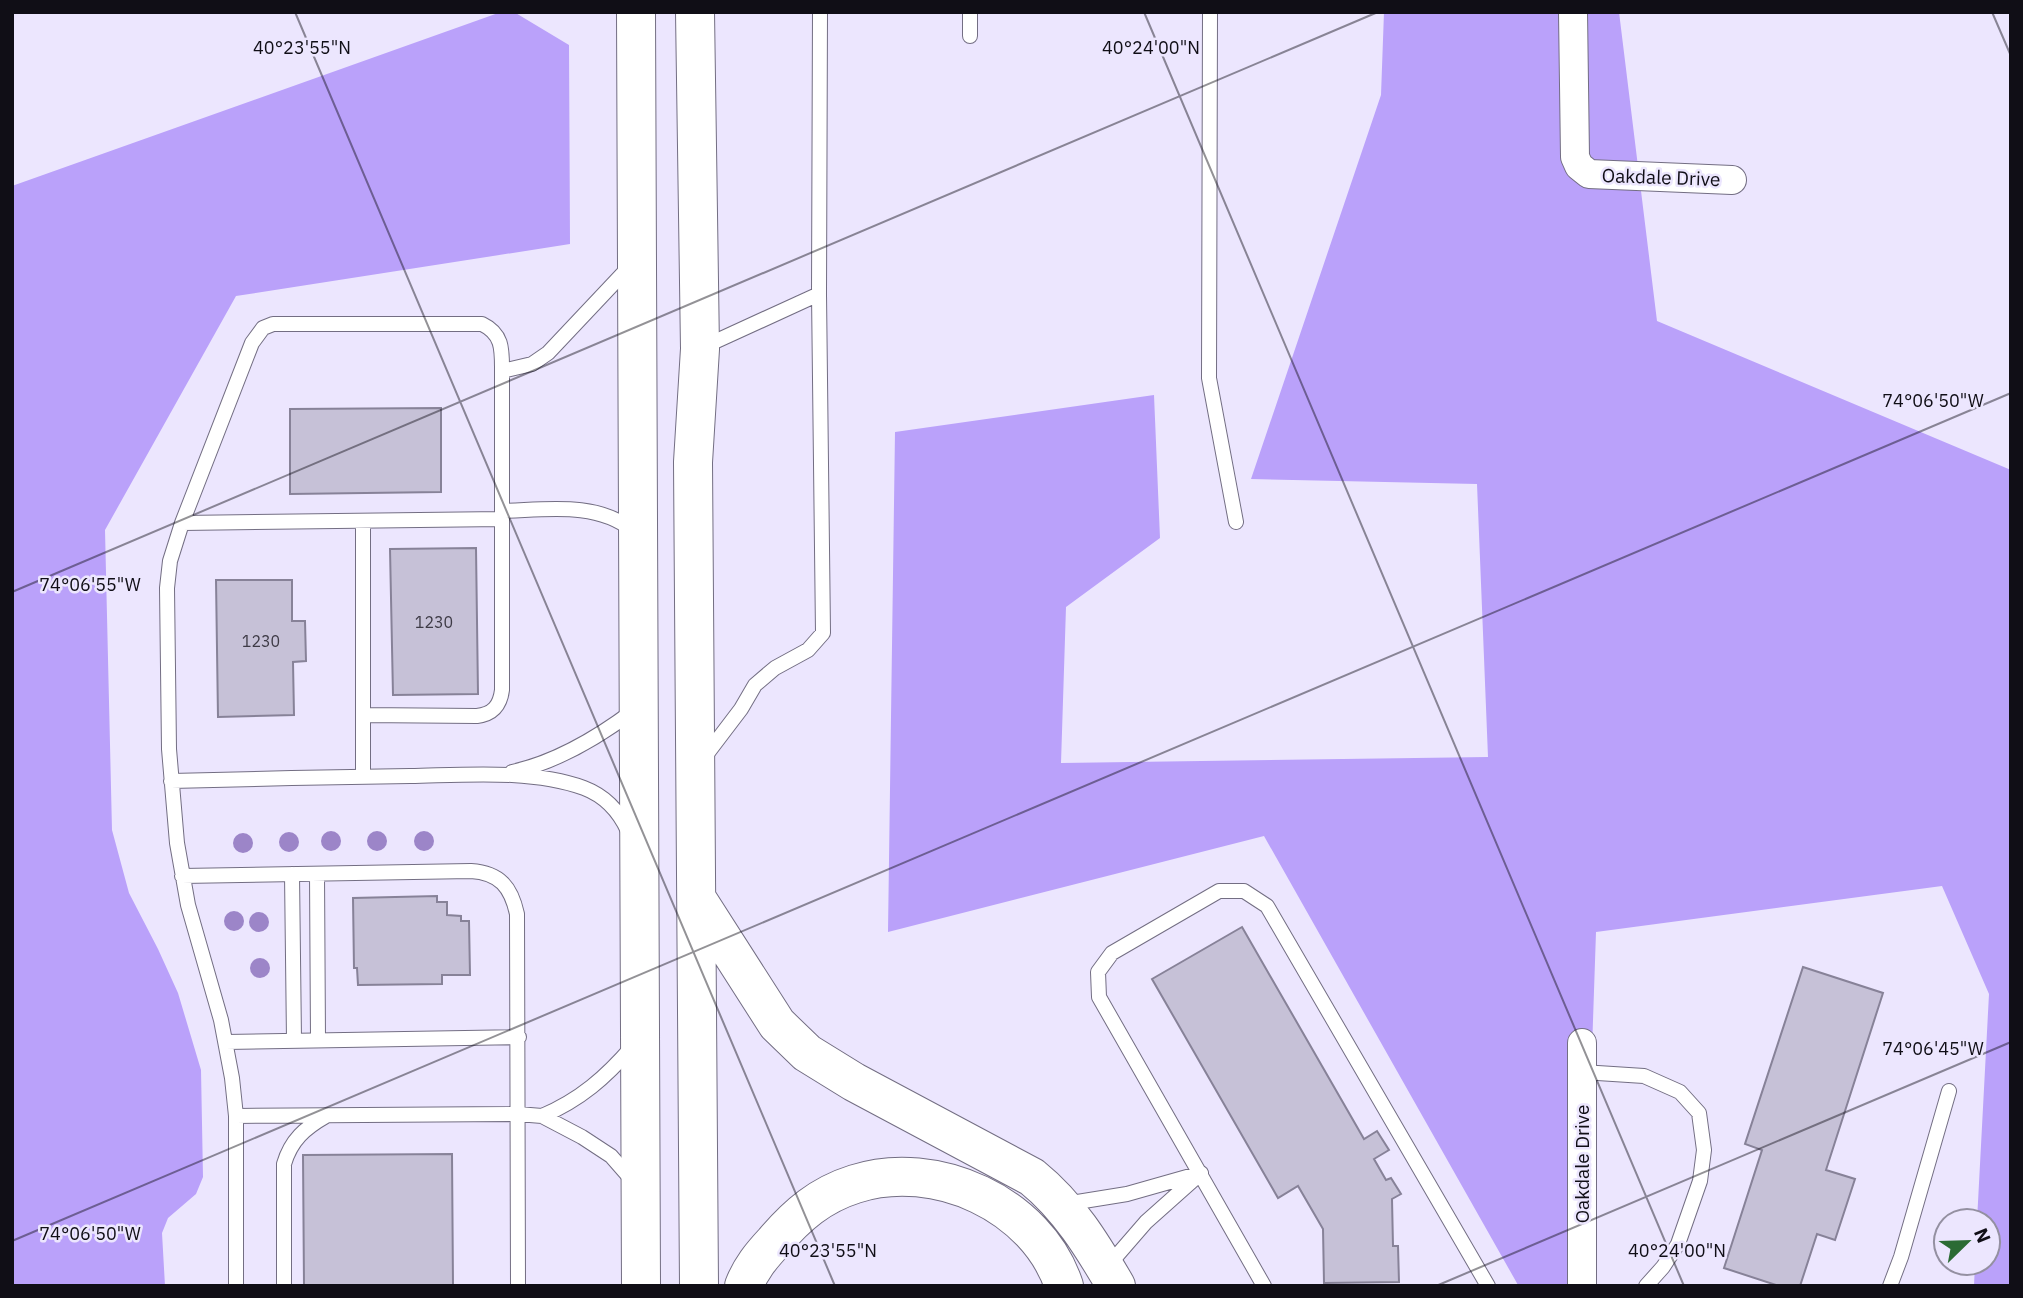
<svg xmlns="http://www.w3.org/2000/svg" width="2023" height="1298" font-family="'IBM Plex Sans',sans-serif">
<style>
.forest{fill:#baa1fa}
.building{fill:#c6c1d7;stroke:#878298;stroke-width:2}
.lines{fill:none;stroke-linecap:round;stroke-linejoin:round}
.lane-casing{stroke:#736e83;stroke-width:16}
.street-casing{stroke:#736e83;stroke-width:30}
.highway-casing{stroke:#736e83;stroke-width:40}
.lane{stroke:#fff;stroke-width:14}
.street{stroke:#fff;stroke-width:28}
.highway{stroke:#fff;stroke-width:38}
.tree{fill:#9c85c8}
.ticks{fill:none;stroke:#100e16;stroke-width:2;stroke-opacity:0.45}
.labels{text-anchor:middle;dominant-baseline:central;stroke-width:5;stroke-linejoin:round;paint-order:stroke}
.number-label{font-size:16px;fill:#3e3b46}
.street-label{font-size:19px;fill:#100e16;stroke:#ece6fe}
.ticks-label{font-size:18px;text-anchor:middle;fill:#100e16;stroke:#ece6fe;stroke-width:5;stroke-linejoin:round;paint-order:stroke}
</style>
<rect width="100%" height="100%" fill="#ece6fe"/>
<path class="forest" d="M501 12H514L569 45 570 244 236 296 105 530 112 830 129 893 158 949 178 993 201 1070 203 1177 196 1194 168 1218 162 1233 165 1286H12V186Z
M1384 12H1619L1657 321 2011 470V1286H1974L1975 1263H1988V1221H1977L1989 994 1942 886 1596 932 1584 1286 1518 1285 1264 836 888 932 895 432 1154 395 1160 538 1066 607 1061 763 1488 757 1477 484 1251 479 1381 95Z"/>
<path class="building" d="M441 408V492L290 494V409Z
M476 548 478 694 393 695 390 549Z
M216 580H292V621H305L306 661 293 662 294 715 218 717Z
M437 896V902H447V915L461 916V921H469L470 975H442V984L358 985 357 968H354L353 898Z
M1242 927 1364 1139 1377 1131 1389 1150 1374 1159 1386 1180 1391 1178 1401 1194 1392 1199 1393 1246H1398L1399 1282 1324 1283 1323 1229 1298 1186 1278 1198 1152 979Z
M1803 967 1883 993 1826 1170 1855 1179 1835 1240 1817 1234 1800 1286H1779L1724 1268 1762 1150 1745 1144Z
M452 1154 453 1286H304L303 1155Z"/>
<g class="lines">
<g class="lane-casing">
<path id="lane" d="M970 12V36
M1210 12 1209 378 1236 522
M701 348 819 294
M502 511C545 510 596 501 632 530
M363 521V777
M182 523 502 519
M363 715 477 716C493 714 500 706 502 690V371L532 364 548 353 631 265
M703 759 741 709 755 685 775 668 808 650 823 633 819 294 820 12
M512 772C557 762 597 738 633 711
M171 781C251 779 330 777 410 776 465 775 531 769 584 788 605 796 619 811 628 831
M292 874 294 1040
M317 874 318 1039
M182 876 471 871C500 873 511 887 517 914L518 1286
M226 1042 519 1037
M1582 1072 1644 1076 1680 1092 1699 1113 1704 1150 1700 1181 1678 1244 1663 1267 1646 1286
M236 1116 518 1114 542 1116 582 1137 611 1156 632 1180
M542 1116C580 1100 606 1077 632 1047
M1065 1204 1127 1194 1201 1173 1146 1222 1107 1267
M236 1286V1116L232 1078 221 1020 188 905 177 843 169 749 167 588 170 561 182 523 252 343 263 328 273 324H482C503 334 502 350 502 371
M284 1286V1164C291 1140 305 1128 326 1116
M1264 1286 1099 997 1098 972 1112 953 1219 891H1244L1267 906 1488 1286
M1890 1286 1901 1257 1949 1091"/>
</g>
<g class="street-casing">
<path id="street" d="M1573 12 1575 157 1579 166 1589 174 1732 180
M1582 1043V1286"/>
</g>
<g class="highway-casing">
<path id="highway" d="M636 12 641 1286
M695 12 700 349 693 462 699 1286
M697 899 777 1024 807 1053 854 1082 1032 1177C1069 1207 1092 1245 1116 1286
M744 1286C751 1268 761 1256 774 1242 797 1215 820 1195 855 1184 935 1158 1037 1204 1064 1286"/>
</g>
<use href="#lane" class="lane"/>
<use href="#street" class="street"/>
<use href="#highway" class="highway"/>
</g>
<g class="tree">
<circle cx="331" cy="841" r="10"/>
<circle cx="377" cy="841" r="10"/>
<circle cx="424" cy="841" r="10"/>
<circle cx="289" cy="842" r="10"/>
<circle cx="243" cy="843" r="10"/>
<circle cx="234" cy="921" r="10"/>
<circle cx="259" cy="922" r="10"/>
<circle cx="260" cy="968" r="10"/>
</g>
<path class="ticks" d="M295 12 835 1286M1144 12 1684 1286M1992 12 2011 56M12 592 1378 12M12 1241 2011 393M1436 1286 2011 1042"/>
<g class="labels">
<g class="number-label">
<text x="434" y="622">1230</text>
<text x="261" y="641">1230</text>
</g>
<g class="street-label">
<text transform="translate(1661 177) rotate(2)">Oakdale Drive</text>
<text transform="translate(1582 1164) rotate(-90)">Oakdale Drive</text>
</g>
</g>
<g class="ticks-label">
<text x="302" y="54">40°23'55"N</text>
<text x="1151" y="54">40°24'00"N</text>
<text x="1933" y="407">74°06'50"W</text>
<text x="90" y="591">74°06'55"W</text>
<text x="1933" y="1055">74°06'45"W</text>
<text x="90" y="1240">74°06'50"W</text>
<text x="828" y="1257">40°23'55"N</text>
<text x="1677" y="1257">40°24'00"N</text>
</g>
<rect width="2023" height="1298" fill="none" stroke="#100e16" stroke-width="28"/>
<g transform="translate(1967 1242) rotate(67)"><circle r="33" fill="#ece6fe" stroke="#9490a1" stroke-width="2"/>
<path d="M0-5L12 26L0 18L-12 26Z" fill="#2b6b34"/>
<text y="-10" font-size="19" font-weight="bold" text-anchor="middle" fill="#100e16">N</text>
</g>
</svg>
